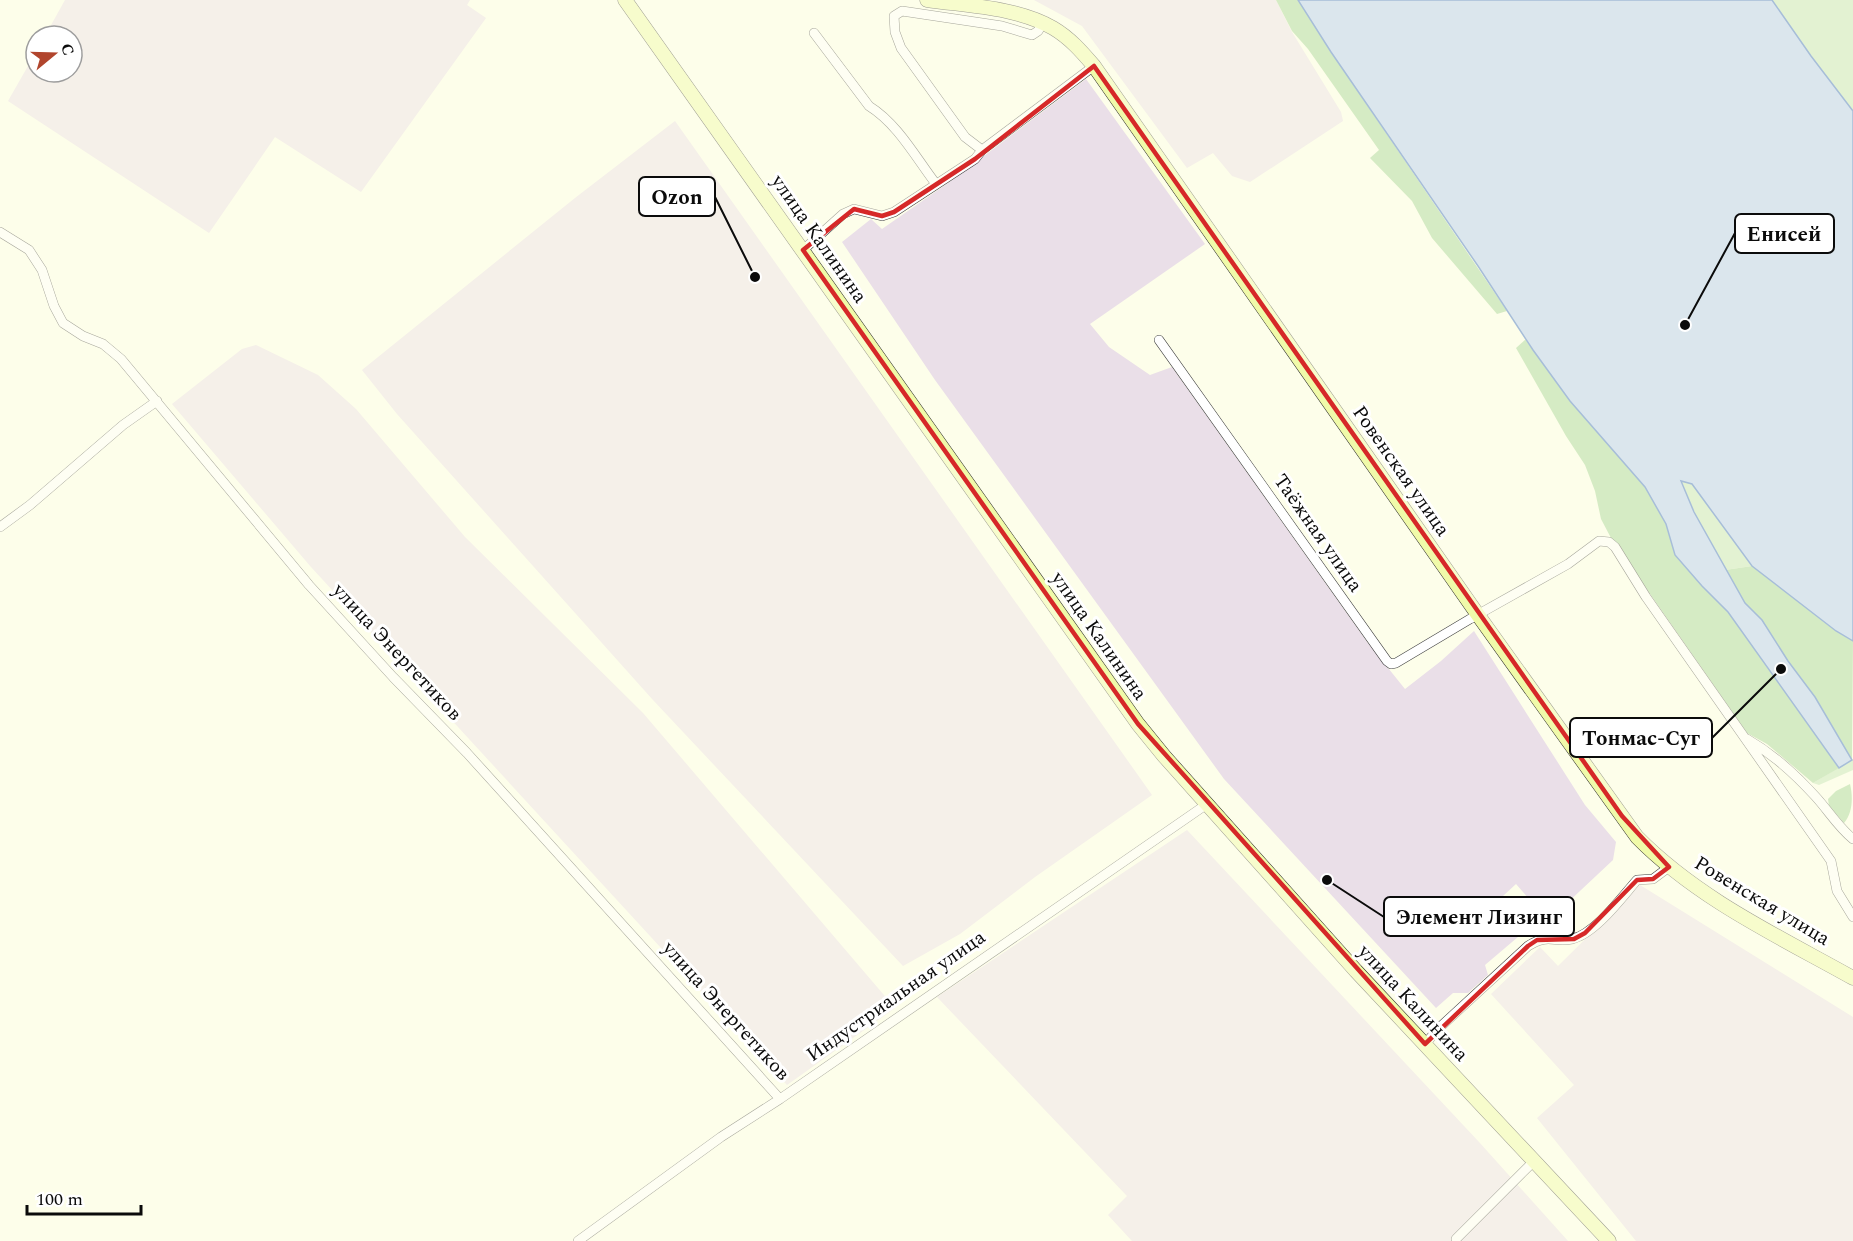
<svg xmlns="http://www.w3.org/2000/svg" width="1853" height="1241" font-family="Spectral,serif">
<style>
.industrial{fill:#eadfe8}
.green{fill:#c4e5b7}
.forest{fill:#a5d597}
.water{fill:#b2cbf2;stroke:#3e70c4;stroke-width:1.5}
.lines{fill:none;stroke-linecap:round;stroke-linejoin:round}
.street-casing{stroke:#3e3e3e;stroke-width:10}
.secondary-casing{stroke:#2d2d2d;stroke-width:15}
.street{stroke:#fff;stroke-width:9}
.secondary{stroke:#f0faa9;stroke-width:14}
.marked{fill:none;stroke:#d62828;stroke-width:4.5;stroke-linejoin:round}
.labels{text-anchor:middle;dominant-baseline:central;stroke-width:6;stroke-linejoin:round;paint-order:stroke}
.street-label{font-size:20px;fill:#0b0b0b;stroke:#fff}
.leader{fill:none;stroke:#0b0b0b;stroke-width:2}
.callout-dot{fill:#0b0b0b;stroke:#fff;stroke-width:2}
.callout{fill:#fff;stroke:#0b0b0b;stroke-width:2}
.callout-label{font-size:21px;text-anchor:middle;font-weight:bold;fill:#0b0b0b}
</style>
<rect width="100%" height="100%" fill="#fdfeea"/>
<path class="industrial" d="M65 0H470L467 5 486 18 361 192 275 137 209 233 8 101 36 52V72H72V36H45Z
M1034 0H1276L1292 32 1341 112 1343 121 1250 182 1232 176 1213 153 1187 168 1082 26Z
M1086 79 1205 244 1090 324 1109 347 1150 375 1172 367 1368 643 1405 689 1441 661 1474 631 1585 805 1616 842 1613 860 1548 921 1516 884 1503 896 1513 909 1510 914 1525 931 1485 965 1488 975 1468 993H1453L1436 1008 1224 779 935 380 842 242 871 219 882 229 948 183Z
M675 121 1152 795 1035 877 960 934 903 966 653 700 397 414 362 370 575 198Z
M256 345 318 375 356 409 465 537 643 713 895 1008 787 1085 311 567 172 404 242 349Z
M1187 830 1479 1142 1568 1241H1132L1108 1215 1127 1196 937 997Z
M1640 885 1853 1017V1241H1636L1537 1118 1574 1085 1491 994 1540 947 1558 966Z"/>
<path class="green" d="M1772 0H1853V111L1811 56Z
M1681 480 1692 484 1752 566 1725 570 1694 512Z
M1853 759V770L1819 785 1813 783Z"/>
<path class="forest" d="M1276 0H1298L1331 52 1507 311 1497 314 1432 238 1412 201 1370 158 1379 150 1308 49 1292 31Z
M1526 339 1570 401 1645 487 1666 524 1675 555 1702 586 1728 612 1839 768 1813 783 1767 744 1747 733 1611 538 1601 519 1595 491 1585 465 1566 436 1516 348Z
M1752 566 1836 631 1853 641 1852 760 1815 697 1788 661 1761 620 1745 603 1725 570Z
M1850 784C1853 796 1853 813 1844 823L1829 806 1828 799 1836 791Z"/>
<path class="water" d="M1298 0H1772L1811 56 1853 111V641L1836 631 1752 566 1692 484 1681 481 1694 512 1745 603 1762 620 1788 661 1815 697 1852 760 1839 768 1728 612 1702 586 1675 555 1666 524 1645 487 1570 401 1533 350 1478 266 1331 52Z"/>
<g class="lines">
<g class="street-casing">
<path id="street" d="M814 33 869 106C898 124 916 158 936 184
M982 150 965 137 901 48 895 32 894 16 902 11 1002 26 1032 35 1038 31 1043 23
M0 232 29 250 42 270 54 306 63 323 83 336 103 344 121 359 309 585 393 677 467 753 780 1099
M803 250 843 214 854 209 882 216 894 212 975 159 982 150 1094 66
M1159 340 1387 661 1391 664 1396 663 1470 619 1568 564 1599 541 1609 542 1615 547 1646 597 1831 861 1837 891 1853 917
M0 527 30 505 123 425 157 401
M1747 739C1773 754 1795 774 1815 796 1828 810 1838 827 1853 839
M1425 1044 1439 1028 1528 946C1548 933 1554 943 1572 939 1595 934 1622 897 1637 880L1653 879 1669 867
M1456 1239 1534 1161
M578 1241 721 1137 780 1099 1207 804"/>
</g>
<g class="secondary-casing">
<path id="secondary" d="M625 0 1138 724 1164 756 1356 971 1609 1241
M927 0C968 6 1016 7 1053 28 1070 38 1082 52 1094 66L1478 615 1637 837C1698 899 1778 936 1853 978"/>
</g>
<use href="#street" class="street"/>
<use href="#secondary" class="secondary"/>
</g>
<path d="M0 0H1853V1241H0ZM1094 66 1622 816 1669 867 1653 879 1637 880 1585 933 1574 939 1537 940 1528 946 1425 1044 1138 724 803 250 854 209 882 216 894 212 975 159Z" fill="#fdfeea" fill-opacity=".55" fill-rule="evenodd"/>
<path class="marked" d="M1094 66 1622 816 1669 867 1653 879 1637 880 1585 933 1574 939 1537 940 1528 946 1425 1044 1138 724 803 250 854 209 882 216 894 212 975 159Z"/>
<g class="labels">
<g class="street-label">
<text transform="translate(819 239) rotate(55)">улица Калинина</text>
<text transform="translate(1401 471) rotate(55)">Ровенская улица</text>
<text transform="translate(1318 533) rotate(55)">Таёжная улица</text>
<text transform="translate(1099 636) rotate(55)">улица Калинина</text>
<text transform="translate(397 652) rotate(47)">улица Энергетиков</text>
<text transform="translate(1762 901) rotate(31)">Ровенская улица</text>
<text transform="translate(896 996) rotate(-35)">Индустриальная улица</text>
<text transform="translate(1413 1003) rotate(47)">улица Калинина</text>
<text transform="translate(726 1011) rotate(48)">улица Энергетиков</text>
</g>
</g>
<path class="leader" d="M755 277L715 197M1685 325L1735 233M1781 669L1712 738M1327 880L1384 917"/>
<g class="callout-dot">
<circle cx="755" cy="277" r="6"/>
<circle cx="1685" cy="325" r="6"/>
<circle cx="1781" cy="669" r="6"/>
<circle cx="1327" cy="880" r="6"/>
</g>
<g class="callout">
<rect x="639" y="177" width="76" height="39" rx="6"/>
<rect x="1735" y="214" width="99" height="39" rx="6"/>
<rect x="1570" y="718" width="142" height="39" rx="6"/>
<rect x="1384" y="897" width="190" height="39" rx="6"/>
</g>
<g class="callout-label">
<text x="677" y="204">Ozon</text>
<text x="1784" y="241">Енисей</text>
<text x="1641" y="745">Тонмас-Суг</text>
<text x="1479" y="924">Элемент Лизинг</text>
</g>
<g transform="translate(54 54) rotate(71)"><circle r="28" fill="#ffffff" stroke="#9d9d9d" stroke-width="1.5"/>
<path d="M0-4.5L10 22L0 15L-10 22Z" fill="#b1452d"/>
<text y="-9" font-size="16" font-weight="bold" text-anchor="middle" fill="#0b0b0b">С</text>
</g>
<path d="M27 1205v9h114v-9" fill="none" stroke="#0b0b0b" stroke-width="3"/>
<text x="36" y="1205" font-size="18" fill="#0b0b0b" stroke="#ffffff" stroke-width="4.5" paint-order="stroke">100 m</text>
</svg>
